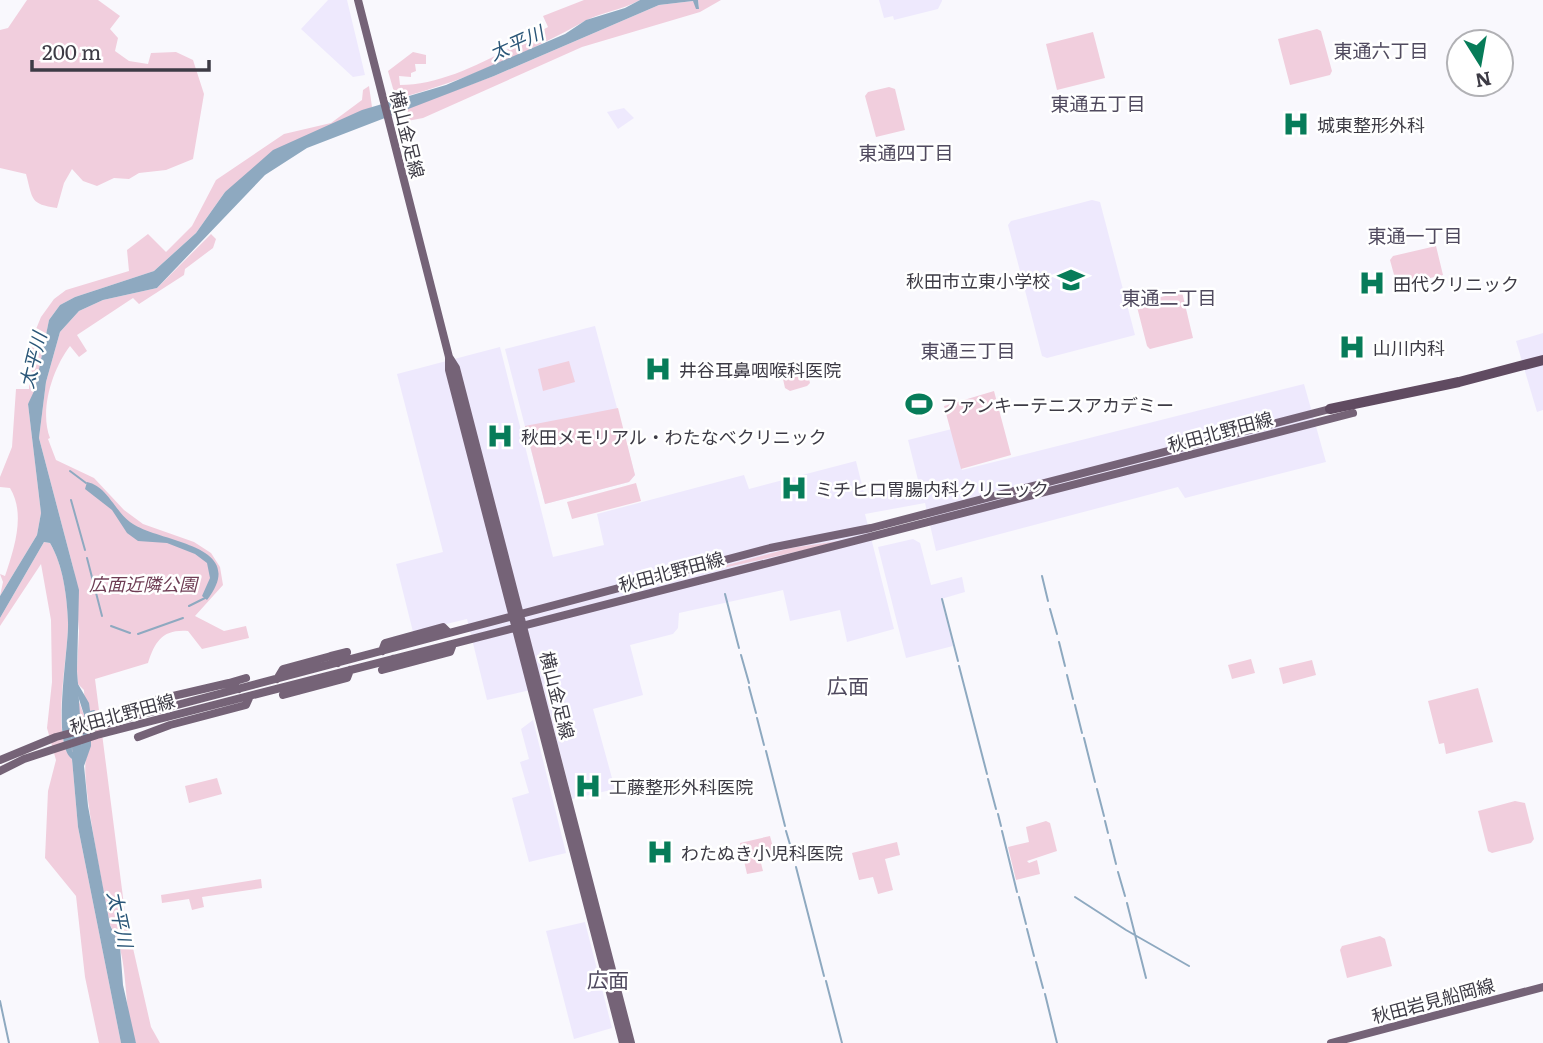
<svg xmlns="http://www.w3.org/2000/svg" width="1543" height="1043" font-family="Literata,'Noto Sans JP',serif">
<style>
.built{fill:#eee9fd}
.green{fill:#f1cedd}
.water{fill:#8ea9c0;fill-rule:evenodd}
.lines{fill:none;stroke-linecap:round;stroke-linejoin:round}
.stream{stroke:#8ea9c0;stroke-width:2}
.river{stroke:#8ea9c0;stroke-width:10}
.primary{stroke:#756377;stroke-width:8}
.motorway{stroke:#604b61;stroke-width:10}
.labels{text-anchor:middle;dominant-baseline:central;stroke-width:5;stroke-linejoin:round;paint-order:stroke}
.poi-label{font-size:18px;fill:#3d3b45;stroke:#fff;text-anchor:start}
.street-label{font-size:18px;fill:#3d3b45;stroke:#fff}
.park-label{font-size:18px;font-style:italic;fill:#6f3e55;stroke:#fff}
.water-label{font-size:19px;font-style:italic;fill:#2a5678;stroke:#fff}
.neighbourhood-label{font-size:19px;fill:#504a5f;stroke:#fff}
.quarter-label{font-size:21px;fill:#504a5f;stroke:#fff}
</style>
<rect width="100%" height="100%" fill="#f9f8fd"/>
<path class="built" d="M328 0H347L365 75 353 77 301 29Z
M879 0H942V1L938 9 894 20 893 16 884 18Z
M624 108 634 118 618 129 607 112Z
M1092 200 1100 202 1135 335 1047 358 1042 356 1008 225 1011 221Z
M595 326 635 475 629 482 545 504 505 349Z
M1543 333V410L1537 412 1516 341Z
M500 347 553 557 604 545 597 514 744 475 749 489 856 461 864 493 918 480 908 440 952 429 962 470 1304 384 1326 462 1185 498 1178 487 936 551 925 503 865 514 894 629 847 642 840 610 790 621 783 590 679 613 678 628 673 634 630 645 643 695 593 709 615 789 572 799 543 687 487 700 467 619 413 632 396 564 443 552 397 374Z
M913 539 920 543 931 585 962 577 965 592 941 599 953 646 906 658 878 547Z
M533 720 566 853 529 862 512 798 529 793 520 762 529 759 521 729Z
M585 922 612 1028 574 1039 546 931Z"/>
<path class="green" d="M27 0H98L120 16 110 29 118 38 115 51 129 61 148 64 151 53 176 52 193 60 204 94 193 159 166 170 139 173 129 179 114 178 97 186 83 181 72 169 64 183 57 208C30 204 33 200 26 174L0 168V30L8 28Z
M584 0H640C622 10 599 13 585 21 526 54 461 82 396 99L388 71 413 52 426 55V64H415L416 71 411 73V77L399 76 400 85C450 85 504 51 548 27L543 16Z
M698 0H721L700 12 582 47 423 118 402 122 399 111 494 76 659 5 693 1 699 8Z
M1317 29 1321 31 1332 71 1330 75 1290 85 1278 39Z
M1093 32 1105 78 1057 90 1046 44Z
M369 86 372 107 225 192 196 233 154 271 75 297 60 305 49 320 34 395 28 404 41 513 37 535 0 596 3 582 0 574 5 576C14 549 26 514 10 488L0 487V477L12 447 16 389H29V378L32 372 27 351 41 317 54 299 66 290 129 271 127 250 148 234 166 252 192 226 216 180 284 134 331 123 362 100 363 90Z
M889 87 895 89 905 130 876 137 865 96 868 92Z
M211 234 216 239 213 248 185 269 184 275 139 304 133 298 77 335 87 351 79 357 70 346C53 368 39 410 50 438L48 439 56 460 94 478 124 510 143 524 194 542 211 553 220 567 223 585 195 616 224 631 246 626 249 638 202 649 188 631C163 629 155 641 148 663L95 679 125 913 151 1027 160 1043H136C121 1007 131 956 110 925 106 900 78 769 87 757L84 690 78 684 77 670 79 631 74 571 39 438 46 382 60 332 79 311 103 300 157 288Z
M1436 246 1443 275 1401 285 1396 282 1390 260 1393 256Z
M1182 292 1193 338 1150 349 1147 346 1136 303Z
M569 361 575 382 543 391 538 369Z
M805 364 810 383 807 386 790 391 785 388 781 370Z
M994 391 1011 455 961 469 944 406Z
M618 408 635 475 629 482 545 504 525 426Z
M636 483 641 501 572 519 567 502Z
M859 538 682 577 791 548Z
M44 542 50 543C63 565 67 595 68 621 69 654 50 736 72 759L78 827 121 1043H99L85 977 76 896 45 858 48 791 56 760 47 728 52 682 51 620 41 564 0 626V618Z
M1251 659 1255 673 1232 679 1228 665Z
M1312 660 1316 675 1283 684 1279 668Z
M1478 688 1493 742 1446 754 1444 743 1439 744 1428 701Z
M77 696 85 718 80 749 72 752 71 698Z
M217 778 222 794 189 803 185 786Z
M1515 801 1525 803 1534 839 1531 843 1492 853 1488 851 1478 811Z
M1046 821 1050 823 1057 851 1027 861 1029 863 1037 860 1040 874 1016 880 1008 847 1029 842 1026 827Z
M770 836 774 851 759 855 763 871 747 874 740 843Z
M897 842 900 855 885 859 893 890 878 894 873 877 859 880 852 853Z
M261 879 262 888 202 897 204 907 192 910 189 899 162 903 161 895Z
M1380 936 1385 939 1392 966 1347 978 1340 950 1342 946Z"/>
<path class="water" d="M640 0H698L699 9H696L693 1 659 5 494 76 307 148 265 175 157 288 103 300 79 311 60 332 46 382 39 438 79 590 77 671 78 684 89 703 91 718V746L84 766 88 806 110 925 120 946 123 985 136 1043H121L78 827 72 759C51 743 69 649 68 622 67 596 63 565 50 543L44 542 0 618V596L37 535 41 513 28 404 35 389 49 320 60 305 75 297 154 271 196 233 225 192 273 150 362 110 446 85 565 34 586 20 625 8ZM78 696 85 718 81 747 72 752 71 698Z
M87 482C107 486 115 511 130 522 157 543 251 543 207 600L202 596 210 578 207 563 195 554 167 543 138 541 127 533 112 510 85 489Z"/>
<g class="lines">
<path class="stream" d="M70 471 86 483
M71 500 85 550
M87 558 102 616
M1042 576 1048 601
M725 594 739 648
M942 599 958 661
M189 606 205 598
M1050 609 1057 634
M111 626 130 633
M138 634 183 618
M1059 642 1065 666
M741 655 749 683
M959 666 987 774
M1067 675 1073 699
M749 687 756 713
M1075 705 1082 733
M90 712 94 711
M757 718 764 745
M1084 738 1095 782
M766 751 785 826
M988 779 996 809
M1097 789 1104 816
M998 814 1001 826
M1105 821 1108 833
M786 831 794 858
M1002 831 1017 892
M1110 840 1116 864
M796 867 824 976
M1118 872 1125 896
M1019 897 1026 924
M1075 897 1126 930 1189 966
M1127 903 1146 978
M1027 929 1034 956
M1036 962 1043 988
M826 981 842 1043
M1045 994 1057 1043
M0 1001 9 1043"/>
<path class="river" d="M73 685 78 763"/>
<path class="primary" d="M358 0 449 357V370L463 424 623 1043
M449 357 456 368 631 1043
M382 651 385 643 443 627 448 632
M331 656 347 652
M393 659 401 665 450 652 453 644
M382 670 401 665
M277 679 283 669 331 656 338 663
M229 683 246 678
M290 686 298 691 347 678 350 670
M283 695 298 691
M130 706 229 683 239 689
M138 737 170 725 246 705 250 696
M0 760 56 737 770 548 871 528 1330 409
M0 771 24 759 97 735 1353 413
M1331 1043 1543 987"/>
<path class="motorway" d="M1330 409 1459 382 1543 360"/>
</g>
<defs>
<g id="hospital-bare" transform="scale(2.1)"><path d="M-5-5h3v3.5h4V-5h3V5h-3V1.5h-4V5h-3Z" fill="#077c59" stroke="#fff" stroke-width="2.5" paint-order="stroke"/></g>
<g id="school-bare" transform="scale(2.1)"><path d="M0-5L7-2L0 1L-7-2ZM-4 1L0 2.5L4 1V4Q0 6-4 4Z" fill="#077c59" stroke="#fff" stroke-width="2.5" paint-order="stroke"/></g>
<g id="stadium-bare" transform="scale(2.1)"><path d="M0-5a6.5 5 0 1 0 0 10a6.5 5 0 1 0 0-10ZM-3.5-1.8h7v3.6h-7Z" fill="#077c59" stroke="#fff" stroke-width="2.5" paint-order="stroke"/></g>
</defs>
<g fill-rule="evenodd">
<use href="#hospital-bare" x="1296" y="124"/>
<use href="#school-bare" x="1071" y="280"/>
<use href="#hospital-bare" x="1372" y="283"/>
<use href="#hospital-bare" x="1352" y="347"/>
<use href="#hospital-bare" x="658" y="369"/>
<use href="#stadium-bare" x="919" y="404"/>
<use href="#hospital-bare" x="500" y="436"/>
<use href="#hospital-bare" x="794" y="488"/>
<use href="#hospital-bare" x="588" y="786"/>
<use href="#hospital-bare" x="660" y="852"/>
</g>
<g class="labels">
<g class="poi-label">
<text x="1317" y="124">城東整形外科</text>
<text x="1050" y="280" text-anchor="end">秋田市立東小学校</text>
<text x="1393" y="283">田代クリニック</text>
<text x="1373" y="347">山川内科</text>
<text x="679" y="369">井谷耳鼻咽喉科医院</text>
<text x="940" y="404">ファンキーテニスアカデミー</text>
<text x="521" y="436">秋田メモリアル・わたなべクリニック</text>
<text x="815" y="488">ミチヒロ胃腸内科クリニック</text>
<text x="609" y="786">工藤整形外科医院</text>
<text x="681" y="852">わたぬき小児科医院</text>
</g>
<g class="street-label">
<text transform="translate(408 134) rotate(76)">横山金足線</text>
<text transform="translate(1220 431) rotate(-15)">秋田北野田線</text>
<text transform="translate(671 571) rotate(-15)">秋田北野田線</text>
<text transform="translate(558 695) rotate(76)">横山金足線</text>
<text transform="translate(122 713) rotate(-15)">秋田北野田線</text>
<text transform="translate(1433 1000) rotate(-15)">秋田岩見船岡線</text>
</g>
<g class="park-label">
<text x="143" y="583">広面近隣公園</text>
</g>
<g class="water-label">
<text transform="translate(516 42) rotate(-24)">太平川</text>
<text transform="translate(32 360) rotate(-76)">太平川</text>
<text transform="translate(121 919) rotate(78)">太平川</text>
</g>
<g class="neighbourhood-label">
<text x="1381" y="50">東通六丁目</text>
<text x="1098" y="103">東通五丁目</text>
<text x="906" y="152">東通四丁目</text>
<text x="1415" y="235">東通一丁目</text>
<text x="1169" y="297">東通二丁目</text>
<text x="968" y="350">東通三丁目</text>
</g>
<g class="quarter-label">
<text x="848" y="684">広面</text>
<text x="608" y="978">広面</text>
</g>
</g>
<g transform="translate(1480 63) rotate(169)"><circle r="33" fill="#ffffff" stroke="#b1b1b5" stroke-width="2"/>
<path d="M0-5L12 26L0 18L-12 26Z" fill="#077c59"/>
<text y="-10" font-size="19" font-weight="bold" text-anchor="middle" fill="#3d3b45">N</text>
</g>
<path d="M32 60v10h177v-10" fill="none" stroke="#3d3b45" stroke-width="3.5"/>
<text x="42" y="60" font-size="21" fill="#3d3b45" stroke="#ffffff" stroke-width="5" paint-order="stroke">200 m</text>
</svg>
